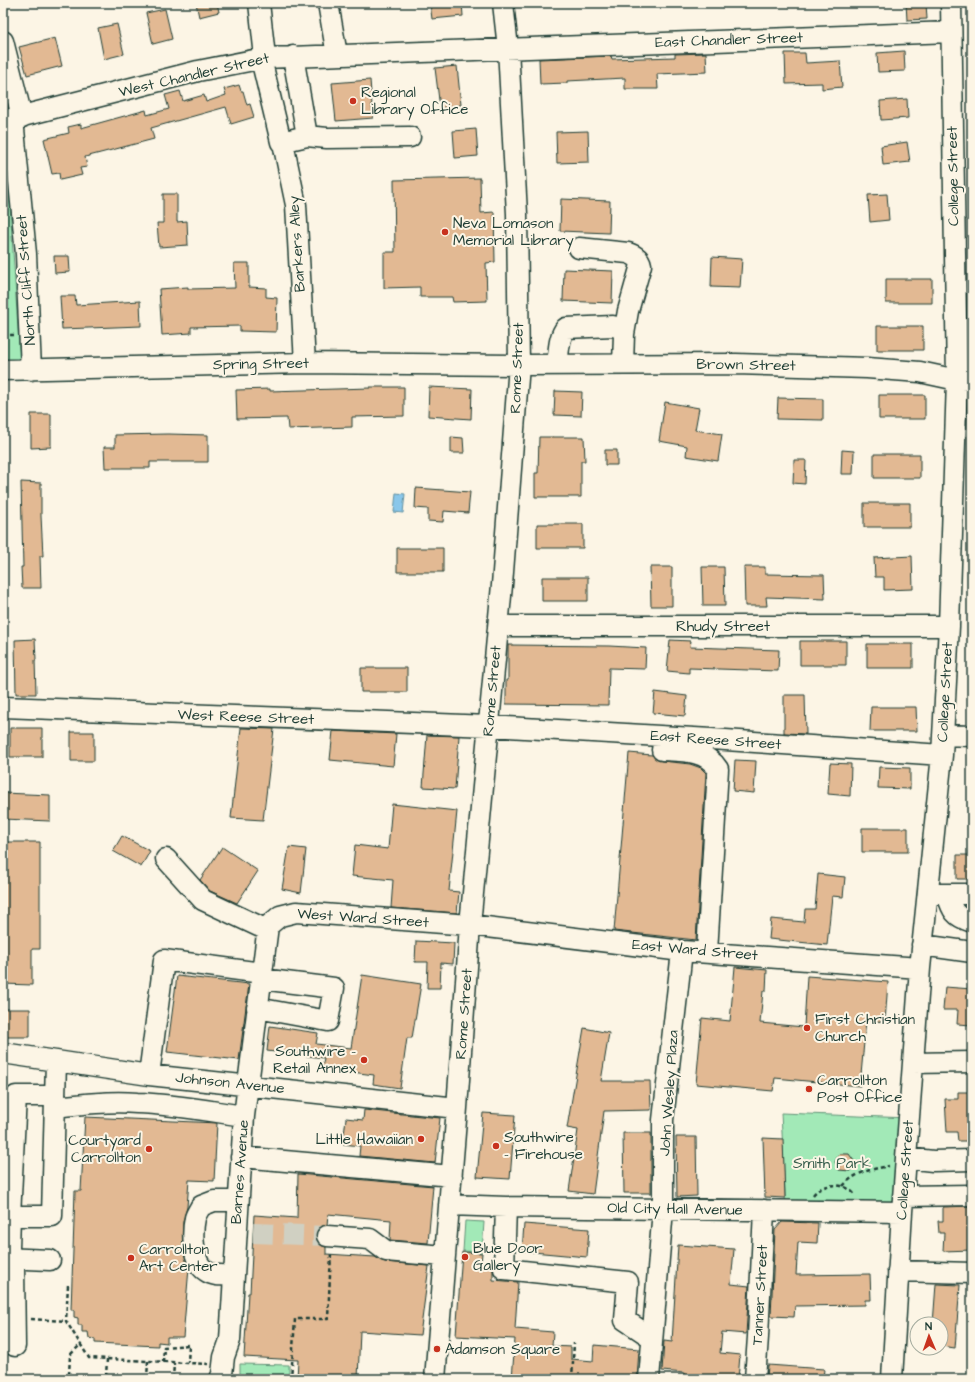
<svg xmlns="http://www.w3.org/2000/svg" width="975" height="1382" font-family="'Architects Daughter',sans-serif">
<style>
.green{fill:#a2e9b7;stroke:#609376}
.water{fill:#8ac7ea;stroke:#5f90a1}
.building{fill:#e2b993;stroke:#1f3d34}
.lines{fill:none;stroke-linecap:round;stroke-linejoin:round}
.minor-tunnel{stroke:#d0d0c2;stroke-width:20;stroke-dasharray:20 10;stroke-linecap:butt}
.minor-casing{stroke:#1f3d34;stroke-width:23}
.path{stroke:#1f3d34;stroke-width:2.5;stroke-dasharray:4 3;stroke-linecap:butt}
.minor{stroke:#fcf5e5;stroke-width:20}
.poi-dot{fill:#c8321e;stroke:#fcf5e5;stroke-width:1.5}
.labels{text-anchor:middle;dominant-baseline:central;stroke-width:4;stroke-linejoin:round;paint-order:stroke}
.street-label{font-size:15px;fill:#1f3d34;stroke:#fcf5e5}
.poi-label{font-size:15px;fill:#1f3d34;stroke:#fcf5e5;text-anchor:start}
.park-label{font-size:15px;fill:#395f4e;stroke:#fcf5e5}
</style>
<rect width="100%" height="100%" fill="#fcf5e5"/>
<filter id="ink" filterUnits="userSpaceOnUse"><feTurbulence type="fractalNoise" baseFrequency=".025" numOctaves="2"/><feDisplacementMap in="SourceGraphic" scale="8" xChannelSelector="R" yChannelSelector="G"/><feConvolveMatrix kernelMatrix="1 2 1 2 8 2 1 2 1" color-interpolation-filters="sRGB"/></filter>
<g filter="url(#ink)">
<path class="green" d="M3 140 6 144 20 359 16 363H3Z
M781 1113 909 1118 902 1212 786 1211Z
M465 1221 484 1222 482 1252 463 1251Z
M240 1364 289 1365V1379H240Z"/>
<path class="water" d="M396 493 405 494 403 513 394 512Z"/>
<path class="building" d="M196 3H217L219 12 199 17Z
M430 3H462L463 16 432 19Z
M906 3H926L927 19 907 20Z
M165 9 172 39 153 44 146 13Z
M117 24 124 54 104 59 98 28Z
M55 38 62 66 27 75 19 47Z
M904 51 905 71 878 72 877 53Z
M706 53 707 72 657 74 658 89H625V78L567 81V83L540 84 539 59 611 56 612 59 675 57V54Z
M785 53H805L806 63 840 61 842 87 822 89V83L786 84Z
M457 66 461 105 440 108 435 68Z
M370 80 373 118 336 121 332 83Z
M239 85 241 91H243L247 105 250 104 254 117 231 124 226 107 151 128 154 139 85 157 87 167 80 168 82 175 60 180 59 173 52 174 44 139 69 133 68 127 81 124V128L146 110 147 115 169 109 165 95 180 91 183 101 204 95 206 102 226 95 224 89Z
M907 99 908 118 881 120 880 101Z
M476 129 478 156 455 158 453 131Z
M588 131 589 162 557 163 556 132Z
M907 142 910 162 883 165 881 146Z
M480 178 481 213 494 212 495 262 486 263 487 301 453 302 452 297H420V287L384 288V252H395L394 180Z
M163 194H177V222L187 221 188 245 159 247 157 223H163Z
M887 194 889 220 870 222 868 195Z
M561 199 610 201 609 233 560 231Z
M54 256H69L70 272 55 273Z
M712 257 742 259 740 288 711 287Z
M234 263H249V287L266 288V297L277 298 276 332 240 331V326L191 327V333L162 335 159 289 188 287V289L235 288Z
M564 269 613 271 612 303 563 301Z
M886 279H932V303H886Z
M60 296H75L76 305 140 301 141 326 62 329Z
M877 326H923V350H877Z
M370 387H404V416L352 417V427L288 429 287 418 237 419 236 390 270 389V391L370 388Z
M429 387 472 389 471 419 428 416Z
M555 391 582 392 581 416 554 415Z
M879 395H925V419H879Z
M778 398 823 399V420L777 419Z
M665 402 699 408 695 430 722 434 718 461 686 456 687 446 659 441Z
M31 414H51V447L31 448Z
M168 434 208 435V462H150V468H105L104 447H115V435Z
M451 437 463 438 464 453H451Z
M539 437H584L585 461H581V497H535V473H538Z
M605 450H617V465H605Z
M842 450 854 451 853 474H841Z
M874 454H920V478H874Z
M794 460H806L805 484 793 483Z
M21 482 41 483V516L43 556H40L41 588H22L21 567H23Z
M416 488 470 492 468 513 444 511 443 522 428 521V509L415 508Z
M864 503H910V527H864Z
M537 524H583V548H537Z
M397 548H443V572H397Z
M912 556 913 589 884 590V577H875L874 558Z
M650 567H672V606H651Z
M702 567H724L725 606H703Z
M744 567H765V574L824 575 825 599 766 597 767 606H745Z
M542 577H588V601H542Z
M35 639 36 660H35L36 694H16L15 640Z
M670 640 691 641 690 647 779 650 778 671 689 668V673L667 671Z
M800 641H846V665H800Z
M867 644H913V668H867Z
M508 645 609 646 646 648 645 669 609 668 608 705 506 704V680H508Z
M361 668H407V692H361Z
M655 692 687 696 685 716 653 713Z
M784 695H805L806 734 784 733Z
M871 707H916L917 731H870Z
M10 728H42V757H10Z
M241 728 274 729 263 820 231 818Z
M333 731 396 734 393 766 330 760Z
M71 732H94V761H71Z
M427 735 459 736 455 789 423 787Z
M629 753 652 755 656 759 662 761 690 764 701 768 706 773 696 940 614 931Z
M735 760 756 761 754 793 733 791Z
M830 763 851 764 850 796 828 794Z
M879 767 910 768V789L878 788Z
M3 793 50 795V821L3 819Z
M392 804 457 811 449 891 459 892 457 913 391 908 393 880 352 876 355 845 388 849Z
M862 828H908V852H862Z
M122 836 150 851 141 867 113 851Z
M3 842H40V949H32V985L3 984Z
M222 847 258 871 237 903 210 891 200 880Z
M289 847 306 849 301 893 282 889Z
M957 855H972V879H957Z
M818 874 845 877 843 897 832 896 827 945 769 939 771 919 804 922 805 909H815Z
M416 941 454 943 453 964 441 963 440 988H427L428 962H415Z
M735 967 767 970 766 991H763L760 1023 804 1027 807 976 888 982 885 1022 866 1020 860 1086 775 1078 773 1091 696 1084 702 1018 730 1021Z
M362 975 421 984 412 1038H407L400 1088 373 1084 374 1075 322 1068 324 1058 267 1051 270 1026 318 1033 316 1044 351 1048Z
M177 976 249 984 239 1060 167 1052Z
M945 987 972 989V1025L957 1024 958 1010H943Z
M3 1009H30V1037H3Z
M584 1028 609 1033 601 1081H650L651 1110 604 1111 593 1194 569 1191 578 1130 567 1128Z
M958 1092H972V1141H958L957 1132H947L945 1099H958Z
M364 1110 440 1118 435 1163 359 1156 360 1146 343 1144 346 1118 363 1120Z
M483 1113 515 1115 510 1179 477 1177Z
M85 1117 217 1123 214 1181 189 1180 187 1207 183 1222V1248L189 1268 183 1337H167V1343L158 1342V1346L95 1343V1339L89 1338 88 1332H82V1325H78V1318L74 1317V1310H71L75 1191H81Z
M623 1133H651V1193H624Z
M676 1137H696L697 1196 677 1197Z
M763 1138 783 1139 785 1198 765 1197Z
M839 1154H849L854 1161 850 1171 839 1170 835 1162Z
M298 1174 433 1186 428 1243 390 1240 391 1220 328 1214 327 1225 322 1226 317 1230 316 1236 317 1241 320 1245 326 1247V1254L375 1257 385 1262 429 1266 420 1335 360 1331 358 1379H297L298 1360 244 1357 248 1293H250L254 1215 297 1218Z
M972 1206V1250L943 1251 944 1233H939L938 1221H943V1207Z
M782 1222 818 1223 817 1243 798 1242 796 1275 870 1274 871 1300H865V1305L795 1306 794 1317 771 1316 775 1230Z
M524 1224 589 1229 587 1257 522 1251Z
M678 1245 734 1249 731 1284 749 1286 746 1334 722 1332 720 1353 740 1355 738 1379H684V1373L662 1371 664 1341 672 1342Z
M462 1252 482 1253 481 1263 493 1264V1280L518 1282 515 1329 553 1332 552 1346 571 1347V1359L593 1361 594 1345 639 1349 637 1379H512L515 1339 456 1336Z
M936 1284 960 1285 955 1348 941 1346V1324H933Z
M768 1365 824 1369 823 1379H767Z"/>
<g class="lines">
<path class="minor-tunnel" d="M253 1233 327 1236"/>
<g class="minor-casing">
<path id="minor" d="M259 3 264 48 263 67 281 142 283 143 296 205 305 363
M328 3 337 55
M3 41 22 117
M13 119 26 254 31 370
M3 121 198 71 264 58 951 32
M307 136 327 138 410 137
M281 142 307 136 293 56
M579 248 628 253C634 255 640 258 641 265L628 311 624 334 623 364
M557 365C559 353 558 337 566 328L613 326 620 328 624 334
M3 370 305 363 519 365 736 364 867 368 920 372 957 380 972 379
M498 626H949
M3 707 489 726 711 739 942 755
M943 735 972 736
M662 750C682 751 706 750 718 769L707 952
M166 859 203 900 267 930
M928 894H972
M947 894C952 911 955 917 972 922
M922 945 972 952
M257 1008 328 1021 334 988 261 979
M3 1053 149 1075 457 1108
M913 1063 972 1062
M149 1075 164 960 262 973
M55 1107C82 1104 110 1101 137 1103 173 1104 209 1111 244 1116
M241 1157 452 1176
M906 1158 933 1161 972 1160
M903 1196 972 1195
M449 1205 506 1207 902 1212
M506 1207 504 1269 628 1282 625 1320 652 1338
M10 1216 16 1096H55
M327 1236 370 1239 386 1251 444 1256
M3 1258 50 1260
M898 1271 972 1273
M234 1275C224 1275 214 1277 206 1271 192 1263 192 1232 195 1218 196 1214 199 1210 201 1206L214 1201H238
M15 1346 14 1267 9 1249 10 1216H52L56 1061
M220 1379 222 1374 224 1357 230 1340 244 1116 268 926 280 916 296 912 470 925 682 951 920 968
M435 1379 457 1108 470 925 502 585 519 365 517 214 508 48 503 3
M649 1379 663 1209V1120L682 951
M755 1379 758 1337 764 1210
M892 1379 902 1212 920 968 942 755 949 626 957 380 951 3"/>
</g>
<path class="path" d="M3 335H14
M843 1186C855 1172 872 1169 889 1166
M813 1195C823 1182 846 1182 855 1195
M68 1285 66 1321 89 1358 208 1364
M31 1319 66 1321
M163 1362 164 1347 189 1345 188 1363
M69 1375 70 1355 81 1344
M106 1377 107 1359
M147 1379 148 1361
M173 1379 174 1363
M291 1379 295 1319H328L331 1253
M572 1379 574 1343"/>
<use href="#minor" class="minor"/>
</g>
</g>
<g class="poi-dot">
<circle cx="353" cy="101" r="4"/>
<circle cx="445" cy="232" r="4"/>
<circle cx="807" cy="1028" r="4"/>
<circle cx="364" cy="1060" r="4"/>
<circle cx="809" cy="1089" r="4"/>
<circle cx="421" cy="1139" r="4"/>
<circle cx="496" cy="1146" r="4"/>
<circle cx="149" cy="1149" r="4"/>
<circle cx="465" cy="1257" r="4"/>
<circle cx="131" cy="1258" r="4"/>
<circle cx="437" cy="1349" r="4"/>
</g>
<g class="labels">
<g class="street-label">
<text transform="translate(729 40) rotate(-2)">East Chandler Street</text>
<text transform="translate(194 75) rotate(-13)">West Chandler Street</text>
<text transform="translate(953 176) rotate(-91)">College Street</text>
<text transform="translate(297 244) rotate(-94)">Barkers Alley</text>
<text transform="translate(26 280) rotate(-94)">North Cliff Street</text>
<text transform="translate(261 364) rotate(-1)">Spring Street</text>
<text transform="translate(746 365) rotate(1)">Brown Street</text>
<text transform="translate(517 368) rotate(-88)">Rome Street</text>
<text x="723" y="626">Rhudy Street</text>
<text transform="translate(492 691) rotate(-85)">Rome Street</text>
<text transform="translate(945 692) rotate(-87)">College Street</text>
<text transform="translate(246 717) rotate(2)">West Reese Street</text>
<text transform="translate(716 740) rotate(4)">East Reese Street</text>
<text transform="translate(363 918) rotate(4)">West Ward Street</text>
<text transform="translate(695 950) rotate(5)">East Ward Street</text>
<text transform="translate(464 1014) rotate(-86)">Rome Street</text>
<text transform="translate(230 1083) rotate(6)">Johnson Avenue</text>
<text transform="translate(669 1093) rotate(-86)">John Wesley Plaza</text>
<text transform="translate(905 1170) rotate(-86)">College Street</text>
<text transform="translate(240 1172) rotate(-86)">Barnes Avenue</text>
<text transform="translate(675 1209) rotate(1)">Old City Hall Avenue</text>
<text transform="translate(760 1295) rotate(-87)">Tanner Street</text>
</g>
<g class="poi-label">
<text x="361" y="92">Regional<tspan x="361" dy="17">Library Office</tspan></text>
<text x="453" y="223">Neva Lomason<tspan x="453" dy="17">Memorial Library</tspan></text>
<text x="815" y="1019">First Christian<tspan x="815" dy="17">Church</tspan></text>
<text x="356" y="1051" text-anchor="end">Southwire -<tspan x="356" dy="17">Retail Annex</tspan></text>
<text x="817" y="1080">Carrollton<tspan x="817" dy="17">Post Office</tspan></text>
<text x="504" y="1137">Southwire<tspan x="504" dy="17">- Firehouse</tspan></text>
<text x="413" y="1139" text-anchor="end">Little Hawaiian</text>
<text x="141" y="1140" text-anchor="end">Courtyard<tspan x="141" dy="17">Carrollton</tspan></text>
<text x="473" y="1248">Blue Door<tspan x="473" dy="17">Gallery</tspan></text>
<text x="139" y="1249">Carrollton<tspan x="139" dy="17">Art Center</tspan></text>
<text x="445" y="1349">Adamson Square</text>
</g>
<g class="park-label">
<text x="832" y="1163">Smith Park</text>
</g>
</g>
<rect width="975" height="1382" fill="none" stroke="#fcf5e5" stroke-width="16"/>
<rect x="8" y="8" width="959" height="1366" fill="none" stroke="#1f3d34" stroke-width="1.5" filter="url(#ink)"/>
<g transform="translate(929 1336) rotate(358)"><circle r="19" fill="#fcf5e5" stroke="#a4ab9e"/>
<path d="M0-3L7 15L0 10L-7 15Z" fill="#c8321e"/>
<text y="-6" font-size="11" font-weight="bold" text-anchor="middle" fill="#1f3d34">N</text>
</g>
</svg>
